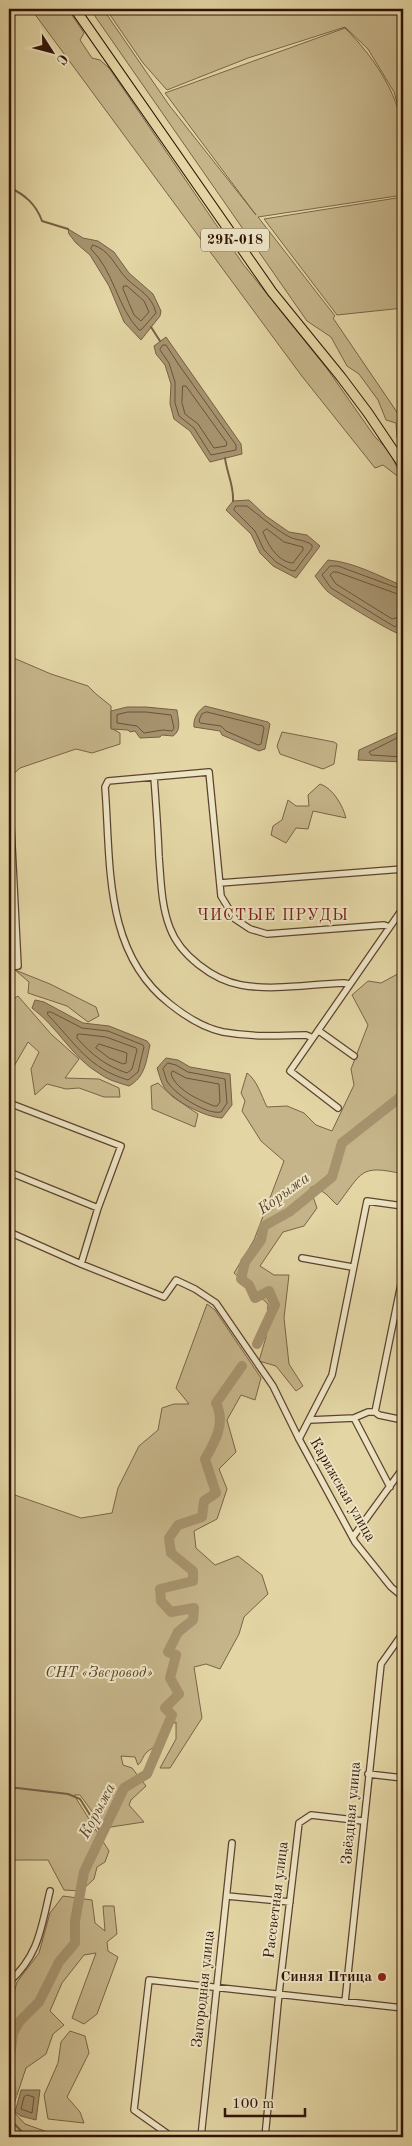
<svg xmlns="http://www.w3.org/2000/svg" width="412" height="2146" font-family="'Old Standard TT',serif">
<style>
.green{fill:#c5b489;stroke:#7a6348}
.water{fill:#a6936e;stroke:#775f44}
.lines{fill:none;stroke-linecap:round;stroke-linejoin:round}
.shore{stroke:#6b523a;stroke-width:1}
.stream{stroke:#775f44;stroke-width:2}
.river{stroke:#a6936e;stroke-width:10}
.minor-casing{stroke:#5d432e;stroke-width:8}
.primary-casing{stroke:#301206;stroke-width:11}
.minor{stroke:#ede4c4;stroke-width:5.5}
.primary{stroke:#e3d5a4;stroke-width:9}
.poi-dot{fill:#8f2418;stroke:#ede4c4;stroke-width:2}
.labels{text-anchor:middle;dominant-baseline:central;stroke-width:4;stroke-linejoin:round;paint-order:stroke}
.shield{fill:#ede4c4;stroke:#69513f;stroke-width:1}
.shield-label{font-size:14px;font-weight:bold;fill:#301206}
.street-label{font-size:15px;fill:#301206;stroke:#ede4c4}
.park-label{font-size:15px;font-style:italic;fill:#5d432d;stroke:#ede4c4}
.poi-label{font-size:15px;font-weight:bold;fill:#301206;stroke:#ede4c4;text-anchor:end}
.neighbourhood-label{font-size:16px;letter-spacing:1px;fill:#7a1f14;stroke:#ede4c4}
.water-label{font-size:16px;font-style:italic;fill:#5f4630;stroke:#ede4c4}
</style>
<rect width="100%" height="100%" fill="#e3d5a4"/>
<filter id="stains"><feTurbulence type="fractalNoise" baseFrequency=".004" numOctaves="4"/><feColorMatrix values="0 0 0 0 .2 0 0 0 0 .09 0 0 0 0 .02 0 0 0 .5 -.17"/></filter>
<radialGradient id="worn" r=".72"><stop offset=".6" stop-color="#630" stop-opacity="0"/><stop offset="1" stop-color="#630" stop-opacity=".3"/></radialGradient>
<path class="green" d="M31 9H68L84 33 80 40 92 58 100 60 109 68 243 264 328 370 375 437C386 446 398 464 400 478L383 465 375 468 301 375Z
M90 9H103L169 105 256 215 165 93 345 28C373 56 397 91 403 130 406 151 403 174 403 195L258 217 335 316 333 318 403 421V439L397 438 396 423 386 420 378 400 359 374 347 366 331 337 307 321Z
M106 9H403V123L394 92 368 49 345 27 248 58 167 90 143 63Z
M403 197V308L337 315 264 219Z
M9 656 51 674 88 686 96 694 111 706V728L120 733V744L92 753 76 749 20 768 9 778Z
M282 732 334 742 337 744 334 764 323 769 280 754 277 746Z
M320 784C333 788 343 806 346 818L313 811 308 829 296 828 286 843 271 835 273 826 282 820 288 800 296 806H309L308 795Z
M15 970 50 984 96 1007 99 1016 88 1022 67 1006 28 993 29 982Z
M403 971V1089L394 1098 397 1106 403 1108V1174C359 1164 363 1172 337 1205L326 1194 314 1186 310 1188 317 1208 304 1226 283 1232 260 1266 274 1275H289L284 1318 289 1364 303 1386 296 1391 276 1366 259 1361 266 1337 268 1304 234 1273 254 1240 284 1161 261 1141 242 1111 245 1101 241 1093 247 1073C257 1080 261 1095 267 1107L287 1106 304 1113 316 1125 332 1131 354 1085 351 1069 368 1025 352 995 368 981 381 983Z
M18 996 51 1034 79 1059 65 1078 99 1079 119 1088 120 1097H104L79 1088 66 1089 47 1084 35 1095 31 1069 39 1052 28 1042 13 1068 9 1070V1001Z
M158 1083 173 1097 198 1114 195 1127 152 1109 151 1086Z
M207 1304 215 1310 261 1378 255 1400 241 1395 227 1420 236 1452 219 1469 227 1489 217 1519 194 1531 196 1548 215 1565 238 1556 262 1575 268 1594 244 1617 239 1634 220 1669 206 1664 194 1667 202 1718 170 1768H160L176 1739V1722L165 1728C165 1748 159 1742 147 1752 143 1755 142 1762 138 1765L135 1757 121 1756 123 1765 132 1768 146 1786 131 1800 129 1805 144 1822 104 1828 80 1795H74L109 1851 105 1862 97 1867 94 1879 81 1891 64 1890 48 1860H9V1493L81 1518 112 1513 118 1488 139 1446 158 1430 162 1408 174 1404H189L176 1388Z
M63 1896 92 1900 95 1923 105 1931 103 1906H114L117 1934 107 1942 108 1951 118 1957 97 2014 84 2024 72 2018 96 1953 84 1955 62 1983 50 2011 64 2025 53 2034 46 2054 26 2068 12 2110 25 2124 53 2134 50 2137H37L34 2135 32 2137H9V2010L17 1982 39 1953 50 1913Z
M70 2031 85 2036 89 2053 67 2097 80 2112 84 2123 48 2119 44 2095 58 2063 61 2042Z"/>
<path class="water" d="M68 229 83 238 98 241 114 252 129 273 153 294 161 311 160 316 141 340 124 322 109 286 90 255 76 243 69 234Z
M166 337 241 444 242 454 210 462 190 431 174 419 170 404 171 384 165 365 156 354 154 346Z
M249 500 266 516 289 532 307 535 320 546 296 578 273 566 260 553 251 534 226 510 233 501Z
M328 560C354 562 379 576 403 586V624L397 633C390 631 333 597 327 591 323 587 319 581 315 576Z
M205 706 268 722 270 724 265 749 259 751 222 735 220 731 194 727C193 718 198 711 205 706Z
M127 707H146L177 710C178 720 182 730 173 736L162 735 160 737 140 738 135 731 130 732 128 730 111 729V711Z
M403 730V762L358 760 359 750Z
M35 1000 44 1002 83 1023 109 1026 147 1041 150 1045C146 1062 145 1077 129 1086 119 1083 108 1080 100 1074 72 1058 58 1027 32 1008Z
M166 1058 178 1060 190 1067 230 1074 232 1105 222 1118C205 1117 175 1102 164 1087 161 1082 159 1074 157 1068Z
M21 2090H40L36 2120 21 2116 15 2112Z"/>
<g class="lines">
<path class="shore" d="M93 245C110 250 115 266 126 278 138 290 152 295 156 313L141 330H139C117 307 114 271 91 249Z
M124 286H127L144 301 149 312 141 321 134 315 123 289Z
M163 345H166L179 365 236 445V450L211 455 194 428 179 416 175 403V382L169 363 160 350Z
M183 386H186L227 443 226 446 214 448 198 424 185 414 182 403Z
M236 506H247C260 516 272 527 286 535 295 541 304 539 312 545V548L295 571 290 570 276 562 264 550 255 531 234 510Z
M267 529 284 542 303 547V550L293 563C278 562 268 545 263 532Z
M403 590 338 566H330L322 575 331 588 395 627 399 623 403 622
M403 596 337 572H333L330 575 336 584 392 619 403 616
M128 712H146L171 715 174 728 172 731 163 730 144 733 137 726 117 723V715Z
M207 712 263 726 264 728 261 744 258 745 226 731 221 726 200 723 199 720 202 714Z
M403 735 369 752 371 755 403 757
M48 1012H51L82 1028 108 1031 143 1045 144 1047 138 1072 128 1080C88 1068 76 1044 48 1015Z
M80 1034 106 1037 136 1048 137 1050 132 1069 127 1073C106 1066 92 1055 77 1038V1035Z
M99 1044 127 1053 126 1063 123 1064 109 1058 96 1048Z
M168 1063 176 1065 188 1072 225 1079 227 1103 221 1112C207 1115 178 1096 169 1084 166 1081 165 1074 163 1069Z
M173 1071 186 1078 219 1084 220 1102 217 1106H214C199 1100 176 1090 171 1074Z
M27 2095 34 2097 32 2113 21 2109 24 2097Z"/>
<path class="stream" d="M9 187C25 195 36 204 42 221L68 229
M151 327 160 341
M225 458C227 474 234 485 233 501
M9 1787 68 1794 80 1799 102 1834
M9 2118 22 2132 33 2137"/>
<path class="river" d="M257 1344 275 1305 269 1291 255 1298 249 1285 241 1279 245 1262 261 1240 264 1226 289 1212 332 1177 342 1143 403 1095
M9 2099 12 2095 9 2064 13 2033 19 2022 39 2002 59 1962 75 1943V1921L84 1872 124 1788 147 1774 172 1715 165 1708 179 1694 170 1678 176 1655 168 1652 178 1632 193 1620 194 1608 171 1612 161 1601 160 1589 193 1581V1571L171 1553 169 1538 178 1525 202 1517 204 1501 216 1493 205 1459C215 1442 226 1423 216 1403L242 1366"/>
<g class="minor-casing">
<path id="minor" d="M154 777C156 804 158 830 159 857 161 880 161 905 170 928 180 955 213 980 241 985 274 991 311 984 344 983L350 984
M220 883 403 869
M9 967 18 966 11 826
M319 1031 354 1056
M313 1038 306 1035C278 1036 251 1037 223 1032 204 1028 185 1016 170 1004 103 952 111 863 105 787L108 781 209 772 221 896 235 919 250 929 267 934 384 925 390 927
M9 1103 121 1146 98 1208 81 1264
M338 1108 290 1071 403 908
M9 1172 98 1208
M9 1232 81 1264 164 1297 176 1280 195 1289 216 1303 273 1386 299 1439 355 1542 391 1587 403 1597
M302 1258 352 1267
M375 1412 403 1274
M354 1418 390 1487
M310 1420 354 1418 368 1412H375L379 1415 403 1420
M299 1439 332 1375 367 1201 403 1206
M353 1537 403 1468
M368 1774 403 1778
M227 1896 290 1902
M9 1982C39 1955 41 1928 50 1891
M345 2002 381 1664 403 1633
M172 2137 134 2110 149 1980 403 2008
M201 2137 232 1843
M265 2137 279 1993 299 1823 311 1815 363 1821"/>
</g>
<g class="primary-casing">
<path id="primary" d="M75 9 272 292 341 377 368 413 403 465"/>
</g>
<use href="#minor" class="minor"/>
<use href="#primary" class="primary"/>
</g>
<circle class="poi-dot" cx="382" cy="1977" r="5"/>
<g class="labels">
<rect class="shield" x="201" y="228.5" width="68" height="23" rx="4"/>
<g class="shield-label">
<text x="235" y="240">29К-018</text>
</g>
<g class="street-label">
<text transform="translate(342 1490) rotate(60)">Карижская улица</text>
<text transform="translate(352 1813) rotate(-85)">Звёздная улица</text>
<text transform="translate(277 1900) rotate(-83)">Рассветная улица</text>
<text transform="translate(204 1989) rotate(-84)">Загородная улица</text>
</g>
<g class="park-label">
<text x="99" y="1673">СНТ «Зверовод»</text>
</g>
<g class="poi-label">
<text x="372" y="1977">Синяя Птица</text>
</g>
<g class="neighbourhood-label">
<text x="273" y="916">ЧИСТЫЕ ПРУДЫ</text>
</g>
<g class="water-label">
<text transform="translate(284 1194) rotate(-36)">Корыжа</text>
<text transform="translate(98 1811) rotate(-62)">Корыжа</text>
</g>
</g>
<rect width="412" height="2146" fill="none" stroke="#e3d5a4" stroke-width="30"/>
<rect x="10" y="10" width="392" height="2126" fill="none" stroke="#301206" stroke-width="2.5"/>
<rect x="15" y="15" width="382" height="2116" fill="none" stroke="#301206"/>
<g transform="translate(52 52) rotate(126)" stroke="#ede4c4" stroke-width="4" paint-order="stroke">
<path d="M0-4L9 19L0 12L-9 19Z" fill="#301206"/>
<text y="-8" font-size="14" font-weight="bold" text-anchor="middle" fill="#301206">С</text>
</g>
<path d="M225 2108v8h80v-8" fill="none" stroke="#301206" stroke-width="2.5"/>
<text x="232" y="2108" font-size="15" fill="#301206" stroke="#ede4c4" stroke-width="4" paint-order="stroke">100 m</text>
<rect width="100%" height="100%" filter="url(#stains)"/>
<rect width="100%" height="100%" fill="url(#worn)"/>
</svg>
